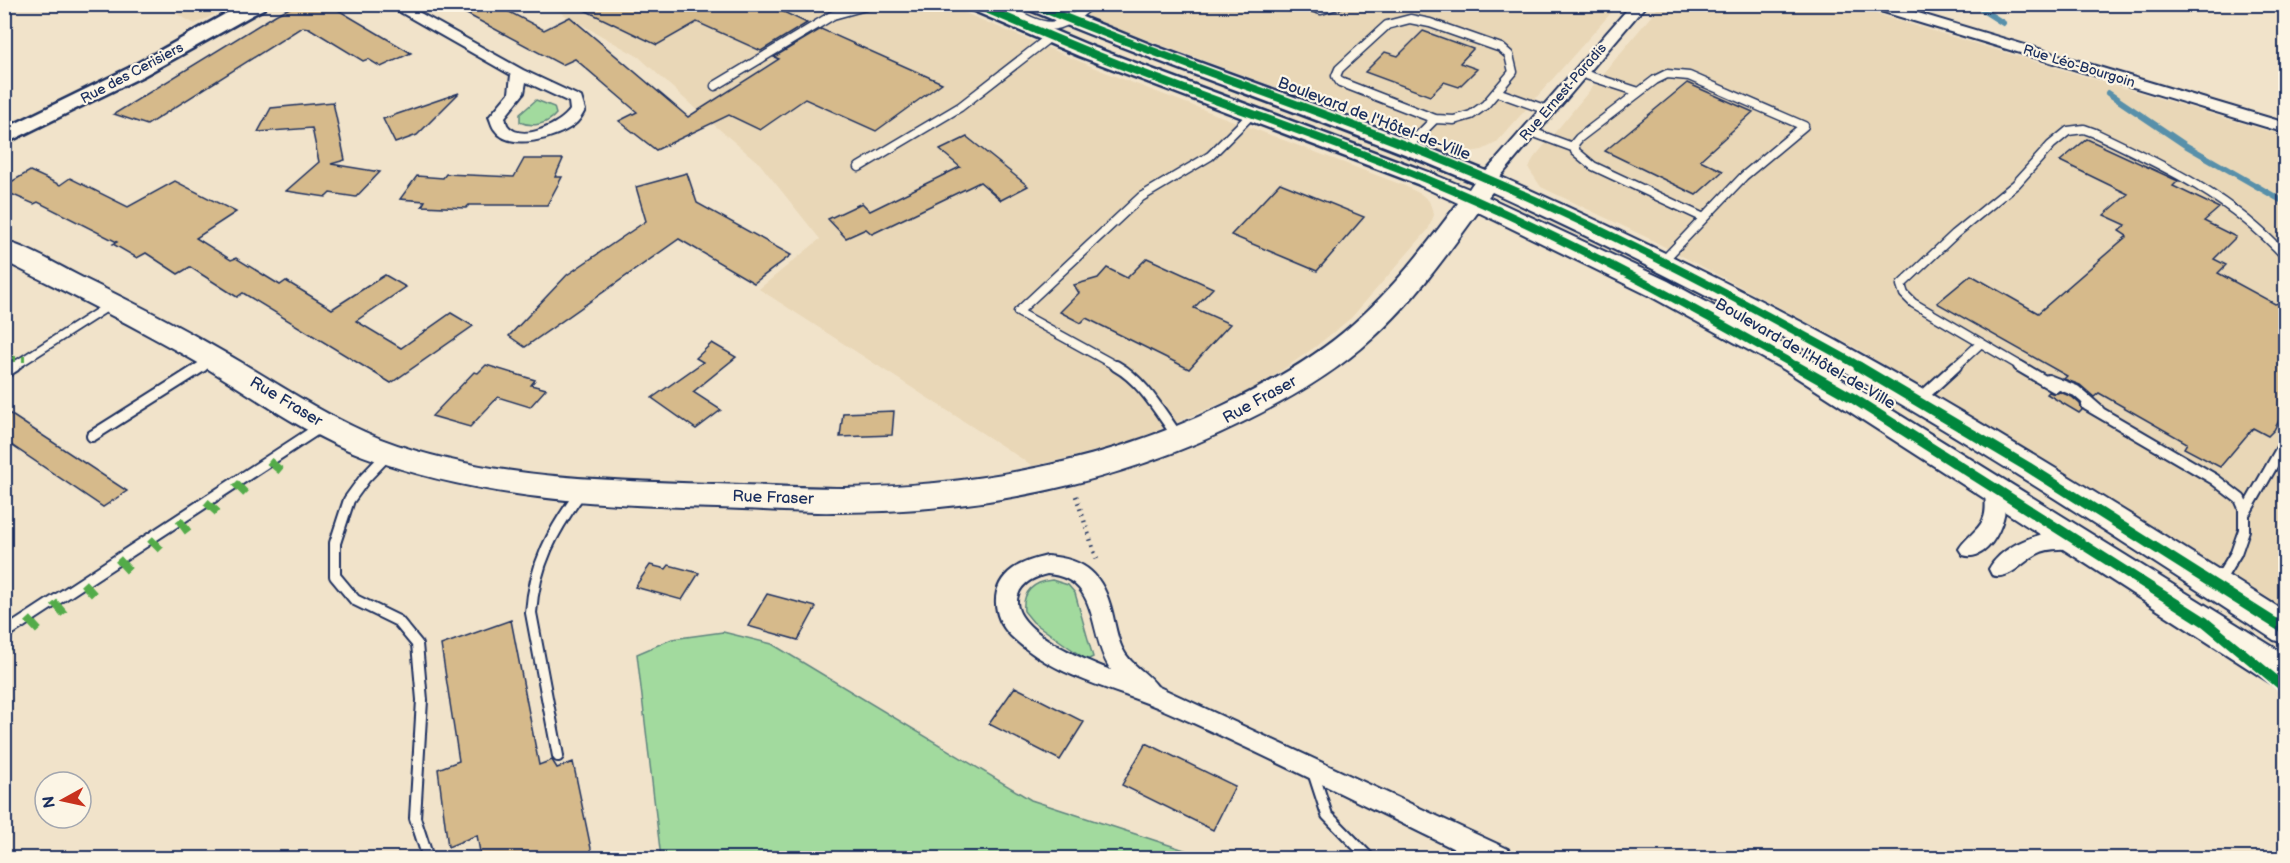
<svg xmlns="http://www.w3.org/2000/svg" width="2290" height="863" font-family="'Balsamiq Sans',sans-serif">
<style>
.built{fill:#e9d7b7}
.green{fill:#a2da9e;stroke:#5e847e;stroke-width:1.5}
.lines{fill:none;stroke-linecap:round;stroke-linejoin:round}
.stream{stroke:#5890aa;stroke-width:6}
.building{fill:#d6ba8b;stroke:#1b2f5e;stroke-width:1.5}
.lane-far1-casing{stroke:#1b2f5e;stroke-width:11}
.lane-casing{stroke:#1b2f5e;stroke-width:14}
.street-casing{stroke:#1b2f5e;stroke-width:4}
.secondary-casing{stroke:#1b2f5e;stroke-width:5}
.primary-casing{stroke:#1b2f5e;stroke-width:4}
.path{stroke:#1b2f5e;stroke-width:4.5;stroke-dasharray:1.5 5;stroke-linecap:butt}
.lane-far1{stroke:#fcf5e5;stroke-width:8}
.lane{stroke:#fcf5e5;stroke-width:10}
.street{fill:#fcf5e5;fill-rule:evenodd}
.secondary{fill:#fcf5e5;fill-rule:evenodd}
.primary{fill:#fcf5e5;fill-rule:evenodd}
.quiet-far1{stroke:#52ab49;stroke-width:6;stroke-dasharray:12 6;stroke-linecap:butt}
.quiet{stroke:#52ab49;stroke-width:8;stroke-dasharray:16 8;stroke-linecap:butt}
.cycleway-far1-casing{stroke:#fcf5e5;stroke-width:10}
.cycleway-casing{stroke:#fcf5e5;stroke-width:14}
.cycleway-far1{stroke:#00873e;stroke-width:8}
.cycleway{stroke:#00873e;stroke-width:10}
.labels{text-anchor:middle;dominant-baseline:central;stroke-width:4.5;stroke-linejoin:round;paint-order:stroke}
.far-street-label{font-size:14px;fill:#1b2f5e;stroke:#fcf5e5}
.street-label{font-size:16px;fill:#1b2f5e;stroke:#fcf5e5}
</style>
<rect width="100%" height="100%" fill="#f1e3ca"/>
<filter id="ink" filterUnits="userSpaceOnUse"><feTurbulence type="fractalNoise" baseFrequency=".0167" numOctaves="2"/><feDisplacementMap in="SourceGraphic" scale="12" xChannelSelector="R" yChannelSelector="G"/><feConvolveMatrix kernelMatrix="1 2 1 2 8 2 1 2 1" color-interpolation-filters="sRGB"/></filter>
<g filter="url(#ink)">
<path class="built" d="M1661 4 1846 5 2285 136V611L1858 349 1648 238 1541 187 1529 169 1533 159Z
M160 5H234L195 24Z
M547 5H946L1112 75 1405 186 1421 194 1429 201 1434 215 1428 230 1351 318 1315 347 1257 388 1125 444 1033 466 759 289 820 239 760 164 699 112 639 57Z
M1053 5H1618L1496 143 1482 150 1461 153 1447 150Z"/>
<path class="green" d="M536 100 554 107 556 114C548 124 532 128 520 122V114Z
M1052 580 1068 585 1075 593 1093 657 1087 660 1033 622 1024 611C1022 592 1033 582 1052 580Z
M723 632 772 644 1031 800 1209 858H661L637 654 672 639Z"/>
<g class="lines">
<path class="stream" d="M1973 4 2003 23
M2108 93 2185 145 2286 203"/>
</g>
<path class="building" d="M298 4H328L411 53 381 67 368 59 363 61 309 28 302 27 147 125 114 114 277 14Z
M448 4H494L544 30 570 17 688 117 779 59 774 57 821 29 942 83 876 131 805 99 760 130 729 115 656 150 619 121 637 112 575 59 562 65Z
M572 4H767L807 23 761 51 697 22 657 45Z
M1423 31 1473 49 1460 63 1477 69 1459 87 1444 82 1430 96 1365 72 1385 52 1398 56Z
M1687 83 1753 112 1700 160 1723 171 1696 195 1605 151Z
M459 93 417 135 395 143 383 119Z
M333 102 345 160 331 164 380 172 356 197 330 193 326 197 286 191 319 162 312 128 258 132 271 108Z
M967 137 1028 186 1001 200 980 182 872 234 866 229 846 238 828 219 862 203 870 211 960 167 940 150Z
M2087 139 2178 181 2173 186 2219 208 2204 221 2236 237 2214 259 2226 265 2218 273 2275 304 2286 301V407L2274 430 2268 436 2253 428 2220 467 2184 448 2187 443 2099 393 2094 397 2080 385 2064 379 2067 376 1937 303 1971 275 2038 313 2127 236 2119 231 2126 225 2104 215 2128 194 2060 161Z
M524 159H563L555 177H562L547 205H469L466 208 422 206 425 201 400 199 417 176 443 178 446 174 514 177Z
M30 171 60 185 70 178 128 207 175 181 236 212 196 238 231 260 236 258 280 285 286 281 332 309 385 275 406 287 356 321 401 348 451 313 473 326 391 383 243 293 237 297 190 267 178 274 146 253 137 258 113 244 117 242 38 202 34 204 4 191V186Z
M687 173 697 203 791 255 754 283 679 239 525 347 509 336 567 275 646 221 636 187Z
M1280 183 1364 217 1317 271 1231 235Z
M1147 258 1213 288 1194 308 1230 324 1189 369 1086 318 1081 323 1060 312 1079 293 1074 285 1098 278 1107 268 1127 278Z
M712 343 736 357 693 392 721 410 696 429 652 398 703 362 696 358Z
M486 365 535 380 531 385 546 389 530 407 498 397 470 427 432 416 474 372 478 373Z
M2049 392 2054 394 2060 392 2072 397 2080 404 2082 410 2079 413 2047 394Z
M4 410 127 491 103 507 4 440Z
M894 411 892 435 840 437 843 413Z
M650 565 666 569 669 565 699 573 682 600 635 587Z
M767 594 816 607 798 640 748 626Z
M511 620 539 765 552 760 557 768 573 762 593 858H481L477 835 448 847 438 769 459 761 441 645Z
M1015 687 1084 722 1060 760 989 724Z
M1146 743 1235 786 1213 830 1122 785Z"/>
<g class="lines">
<g class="lane-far1-casing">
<path id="lane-far1" d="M997 4C1040 25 1051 40 1091 4
M1302 4 1321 10 1340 4
M1410 19 1430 23 1501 48 1509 55 1513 72 1485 105 1471 115 1454 120 1435 119 1340 82 1336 76 1339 69 1387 25Z
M1580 73 1639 92
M1667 74 1689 76 1804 126 1744 176 1704 218 1593 166 1575 151 1574 144 1579 138 1655 80Z
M715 86 833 15 873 4
M1497 92 1547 110
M1529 131 1575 148
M1408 146 1435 119
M859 167 960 107 1050 37
M1662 262 1704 218
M13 367 110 305
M201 367 212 360
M1118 367 1018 312 1141 197 1210 156 1253 113
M1955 367 1981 343
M2022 367 1913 303 1904 294 1901 285 1955 234 2016 184 2051 145 2068 131 2084 129 2095 133C2167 167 2231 197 2286 257"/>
</g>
<g class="lane-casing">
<path id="lane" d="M1116 366C1143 381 1160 412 1178 437
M2019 366 2055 387
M4 373 15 366
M2048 380 2076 391 2099 411
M1920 399 1956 366
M2087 405 2214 479 2240 499 2244 508V530L2236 553 2219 581
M92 436 203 366
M389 453 365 478 349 500 335 543V576L355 600 398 621 417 644 422 700 415 818 428 858
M2246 511 2286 441
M4 634 322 426
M558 756 531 613C534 565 553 530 581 492
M1313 772 1327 815 1369 858"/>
</g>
<g class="street-casing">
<path id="street" d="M386 4H404L523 70 581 97 585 110C582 116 579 121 574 125 557 138 510 152 495 130 492 127 491 121 489 117L509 93 511 75ZM526 82 569 102 570 110C561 124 522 143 508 126 506 124 506 120 505 117L524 93Z
M1632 4H1647L1494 184H1482L1480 180 1482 176Z
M1865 4H1888L2286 123V133L1867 7Z
M1995 480 2002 482C2015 506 1993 565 1963 555L1959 549C1965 538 1978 531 1983 520 1989 507 1982 494 1988 482Z
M2052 532H2075L2082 534 2085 540 2082 546C2067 551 2051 546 2037 554 2022 562 2009 581 1992 575L1989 569C2000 548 2030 536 2052 532Z
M1047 556C1086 559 1103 575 1112 612 1115 624 1117 637 1122 648 1130 665 1147 672 1157 686L1508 849 1511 858H1473C1371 809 1269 756 1166 711 1114 688 1053 677 1011 636 992 617 989 586 1013 569 1023 562 1035 559 1047 556ZM1047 574C1101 578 1087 634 1111 670 1087 661 1007 629 1018 595 1022 582 1035 577 1047 574Z"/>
</g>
<g class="secondary-casing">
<path id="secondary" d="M243 4H267L265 8 143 76 4 144V129L129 68Z
M965 4H991L1093 47 1436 175 1439 180 1436 185 1428 187 1420 185 1079 56 967 8Z
M1023 4H1050L1152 45 1382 129 1496 175 1499 180 1496 185 1488 187 1480 185C1330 121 1175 71 1025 8Z"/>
</g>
<g class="primary-casing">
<path id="primary" d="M1428 172 1469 189C1477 177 1482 171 1497 175 1611 226 1725 280 1835 340 1989 425 2137 518 2286 612V644L2274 640C2122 541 1970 441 1812 353 1708 295 1601 242 1492 192L1488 197 1668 281 1805 356 2286 655V689L2274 685 1785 370 1648 295 1478 212C1446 256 1414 301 1373 338 1335 373 1290 399 1243 422 1118 484 979 512 840 512 799 513 758 509 717 508 597 505 477 499 363 456 304 434 254 396 200 364 136 327 70 294 4 261V241C32 249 59 266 85 279 130 301 176 324 220 350 273 380 323 416 381 439 486 479 603 480 714 484 757 485 800 488 843 488 975 486 1104 463 1224 405 1270 383 1315 358 1353 324 1393 289 1426 246 1458 203L1419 185 1416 180 1419 175Z"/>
</g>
<path class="path" d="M1076 496 1097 560"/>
<use href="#lane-far1" class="lane-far1"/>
<use href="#lane" class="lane"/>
<use href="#street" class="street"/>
<use href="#secondary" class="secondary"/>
<use href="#primary" class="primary"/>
<path class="quiet-far1" d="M4 359H25"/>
<path class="quiet" d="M269 461 281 471
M235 483 246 494
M206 502 218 513
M179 520 188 532
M150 539 161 550
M118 559 129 571
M83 583 95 596
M54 602 65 615
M28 619 39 631
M4 647 9 652"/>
<g class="cycleway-far1-casing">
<path id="cycleway-far1" d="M974 4C1030 27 1085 52 1142 73 1236 109 1333 141 1426 179 1555 232 1677 299 1798 367
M1032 4C1162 58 1297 102 1428 154 1577 214 1721 289 1861 367"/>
</g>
<g class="cycleway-casing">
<path id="cycleway" d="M1796 366 1851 397 2205 622 2286 689
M1858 366 2028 467 2286 630"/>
</g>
<use href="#cycleway-far1" class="cycleway-far1"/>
<use href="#cycleway" class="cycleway"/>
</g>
</g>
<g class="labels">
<g class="far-street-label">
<text transform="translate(2079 66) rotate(17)">Rue Léo-Bourgoin</text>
<text transform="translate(132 73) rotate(-28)">Rue des Cerisiers</text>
<text transform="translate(1563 92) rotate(-49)">Rue Ernest-Paradis</text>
</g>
<g class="street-label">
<text transform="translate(1374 119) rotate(21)">Boulevard de l'Hôtel-de-Ville</text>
<text transform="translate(1805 354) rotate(30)">Boulevard de l'Hôtel-de-Ville</text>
<text transform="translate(1260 400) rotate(-29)">Rue Fraser</text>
<text transform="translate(286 402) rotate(31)">Rue Fraser</text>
<text transform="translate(773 498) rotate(2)">Rue Fraser</text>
</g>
</g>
<rect width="2290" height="863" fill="none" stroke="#fcf5e5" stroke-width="24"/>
<rect x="12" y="12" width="2266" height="839" fill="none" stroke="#1b2f5e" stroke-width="2" filter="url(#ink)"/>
<g transform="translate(63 800) rotate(262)"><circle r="28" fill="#fcf5e5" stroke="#a2a6af" stroke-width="1.5"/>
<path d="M0-4.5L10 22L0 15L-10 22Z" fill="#c8321e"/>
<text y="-9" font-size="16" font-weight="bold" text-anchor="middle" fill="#1b2f5e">N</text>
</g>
</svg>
